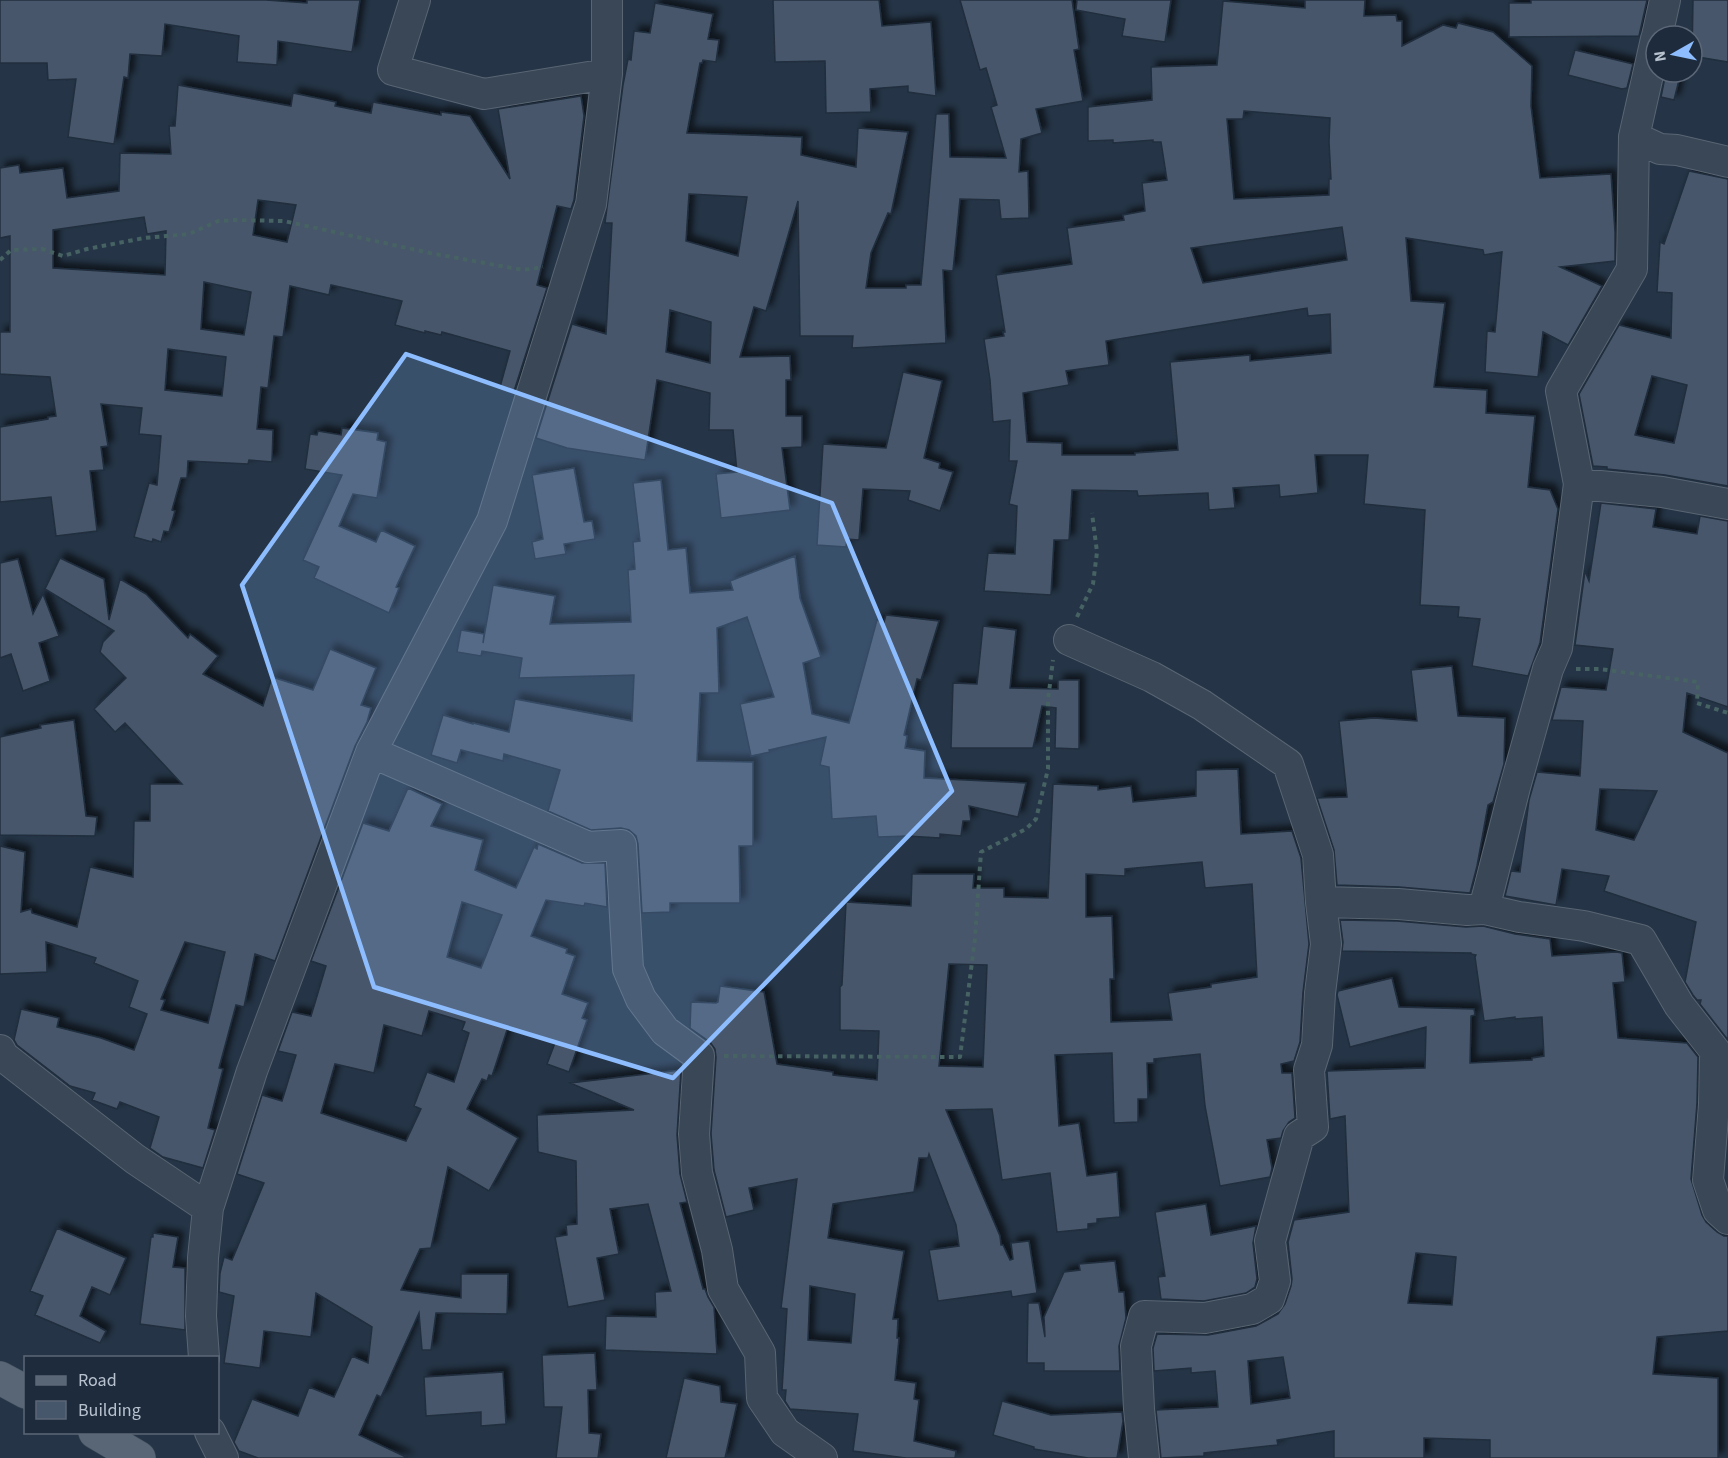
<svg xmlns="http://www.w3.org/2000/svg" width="1728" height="1458" font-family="'Source Sans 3',sans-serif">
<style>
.building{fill:#47576b;stroke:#202e3e;stroke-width:1.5;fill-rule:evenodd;filter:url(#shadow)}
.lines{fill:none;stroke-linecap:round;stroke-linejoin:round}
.minor-casing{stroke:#596573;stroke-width:32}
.major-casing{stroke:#44505f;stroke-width:34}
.path{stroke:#466263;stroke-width:4;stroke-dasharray:4.5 4.5;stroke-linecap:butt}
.minor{stroke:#3a4756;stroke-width:30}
.major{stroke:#586676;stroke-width:33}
.marked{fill:#8dbdff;fill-opacity:0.2;stroke:#8dbdff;stroke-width:4.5;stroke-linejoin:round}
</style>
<defs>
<filter id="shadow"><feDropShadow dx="5.5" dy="-5.5" stdDeviation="3" flood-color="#0009"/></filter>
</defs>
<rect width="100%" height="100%" fill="#253547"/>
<path class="building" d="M0 0H266L307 3V0H360L352 52 278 41 277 65 237 62 239 36 165 24 162 56 130 54 128 78 124 77 114 144 68 137 76 79 48 80 47 63H0Z
M773 0H879L882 26 931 22 936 96 908 92V86L870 89 871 112 826 113 825 61 775 62Z
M960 0H1072L1079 49 1074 50 1083 101 1036 109 1042 133 1021 139 1019 172 1028 171 1029 218 1001 219 999 200 960 199 953 271 943 270 946 343 852 348 853 336H800L798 201 766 311 754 307 740 357 790 356 791 380H786V416H802V447L782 448 790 510 721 518 716 474 737 472 733 430H709L710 393 657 380 645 460 567 448 536 438 572 324 606 334 612 223H605L623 85 628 59 631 60 634 31 650 33 655 3 713 14 708 39 719 40 716 62 703 60 702 63H700L687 133 802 137 801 155 856 167 858 128 908 132 891 214 888 213 871 253 866 288H906V285H921L936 114H949L950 157 1006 158 991 107 997 105 986 68 980 70ZM689 194 747 197 738 256 686 241ZM670 310 711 322 710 363 666 352Z
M1077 0H1171L1165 42 1122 36 1125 19 1076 10Z
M1305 0H1365L1364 16 1396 15 1397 21H1402V46L1443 25 1456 28 1458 23 1493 32 1532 66 1531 106 1540 178 1611 174 1615 232V261L1560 267 1602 286 1568 345 1543 332 1538 377 1485 372 1487 331 1495 332 1502 252 1484 255 1483 250 1406 238 1411 301 1445 303 1434 387 1487 390 1486 413 1535 416 1528 487 1550 490 1558 509 1540 643 1528 676 1472 666 1480 619 1458 617 1459 607 1420 605 1425 510 1364 504 1368 455H1315L1318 493 1280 497 1279 485 1233 488 1235 508 1209 510 1208 493 1138 496 1137 491 1072 490 1069 540H1054L1051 595 984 591 988 553 1015 554 1017 506 1009 504 1017 461H1009L1010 420 993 422 990 380 984 339 1004 336 1003 332H1005L996 275 1072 264 1067 228 1124 220 1123 215 1145 211 1142 183 1167 180 1161 142H1153V140L1113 143V140L1088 141V107L1152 100 1151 67 1217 65 1223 1 1305 8ZM1244 111 1330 118 1329 142 1331 179H1329V195L1234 199 1227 119H1243ZM1342 227 1347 260 1203 283 1191 248ZM1307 308 1308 316 1330 314 1331 353 1250 361V355L1170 362 1178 450 1135 453V455H1062V443L1027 442 1023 393 1069 385 1066 371 1109 365 1106 341Z
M1531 0H1647L1639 36 1509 37V3H1531Z
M1693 0H1728V62L1692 56Z
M1575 50 1633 64 1627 88 1622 89 1568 75Z
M1666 72 1680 76 1674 100 1661 97Z
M178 85 291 106 293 93 336 102 335 106 371 113 373 102 441 115V112L470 116 510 179 498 109 581 96 584 116 574 200 571 209 557 206 537 285 547 288 514 391 500 387 510 351 442 332 441 335 425 331V333L395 325 402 301 331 285 329 295 290 286 283 337 274 336 268 388 261 387 257 429 273 430 272 462 249 460 248 464 188 461 187 478H181L172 510 175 511 169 532 164 531 161 542 153 539 152 542 134 537 149 483 157 485 161 436 139 434 142 408 101 404 108 446 101 447 104 470 90 471 97 531 56 536 51 497 0 502V427L48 419V417L56 416 50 377 0 374V332H10V236L0 238V168L19 165 20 173 63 168 67 198 119 191 120 153 171 154 169 126H175ZM258 200 296 205 287 242 253 235ZM144 217 147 234 166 231 165 275 53 268V230ZM204 282 251 292 244 335 201 329ZM168 349 226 357 222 396 165 390Z
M1689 171 1728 179V486L1665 475 1607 469V467L1593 466 1579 394 1619 325 1671 338 1672 293 1657 292 1660 242 1664 244ZM1652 376 1687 385 1674 443 1635 435Z
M903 372 942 381 924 458 940 463 939 468 953 472 940 511 908 500 910 491 863 489 859 540 847 539 846 547 817 545 823 444 886 448Z
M342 428 378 433 377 440 386 442 377 498 353 494 339 526 376 542 381 530 415 546 396 587 399 588 389 613 314 578 319 567 303 560 342 475 305 469 310 434 317 435 318 431 341 435Z
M574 468 584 522 592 521 595 539 564 544 566 554 535 559 532 542 543 539 532 475Z
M661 480 668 550 686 548 690 593 733 590 730 581 795 556 800 598 821 657 803 663 812 714 849 723 877 620 884 622 886 615 939 621 921 680 917 679 904 735 907 736 905 748 925 751 924 778 1026 783 1018 817 969 806 971 821H963L961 836 940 834V838L907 836 878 837 876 816 832 819 829 767 820 765 826 737 769 750 770 752 751 756 740 704 774 697 747 617 717 628 719 693H700L697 761 753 762V846H739L740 903H670V912L642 913 638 844 636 836 629 830 621 828 591 830 548 811 560 770 504 754 503 761 461 750 457 763 431 755 443 715 473 724V723L509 732 515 699 632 721 634 675 519 678 522 658 482 651 481 656 457 652 461 630 484 634 483 643 493 585 555 596 550 624 631 622 628 570 635 569 633 542 640 541 633 483Z
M1601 503 1656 509 1653 527 1697 534 1700 516 1728 521V707L1687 693 1683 732 1728 753V1040L1700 1004 1701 1000H1697L1693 995 1685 982 1696 922 1604 891 1609 876 1562 869 1556 905 1505 896 1511 871 1520 872 1529 800 1537 772 1580 776 1583 721 1552 720 1561 687 1606 690 1613 649 1575 645 1585 571 1589 581ZM1600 789 1657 791 1634 840 1596 830Z
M60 558 104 579 109 620 120 579 146 594 188 638 190 634 218 656 203 674 263 706 272 677 313 690 330 649 376 668 361 705 371 708 367 722 355 746 275 961 255 954 244 1007 236 1005 219 1068 223 1069 208 1128 215 1130 203 1168 163 1157 150 1148 159 1117 120 1102 117 1109 92 1100 95 1093 70 1086 17 1045 14 1040 21 1009 59 1018 57 1027 101 1038 134 1050 147 1014 129 1007 138 981 94 963 96 958 46 942 47 972 0 974V846L25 852 21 912 31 909 32 913 77 927 90 867 133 877 134 821H150V784H182L125 723 115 732 94 709 126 678 100 652 103 642 114 631 45 589ZM185 942 225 952 208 1023 161 1010 165 1000 161 999Z
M18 559 33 614 43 594 59 636 39 643 50 681 23 691 11 654 0 658V563Z
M983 626 1016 630 1010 688 1058 689V680H1079V749L1055 748 1056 708 1042 706 1033 748H951L953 683 977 684Z
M1452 666 1458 716 1505 718 1504 764 1493 802 1488 805 1477 866 1470 893 1399 887 1337 885 1334 850 1317 798 1347 797 1339 721 1374 718 1417 721 1411 670Z
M74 720 86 816 97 817 95 836 0 835V737L41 728 40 725Z
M1238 769 1241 834 1292 831 1301 858 1309 944 1303 992 1300 1042 1294 1061 1281 1064 1282 1073H1292L1295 1118 1289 1122 1283 1131 1281 1138 1267 1140 1272 1168 1270 1177 1220 1186 1205 1106 1200 1054 1154 1059V1063H1147L1148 1099H1138V1122L1114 1123 1112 1053 1055 1055 1059 1126 1079 1123 1087 1176 1117 1172 1120 1217 1097 1219V1223L1088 1224V1229L1057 1232 1050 1173 1002 1180 992 1109 946 1110 1000 1236 1001 1245H1003L1010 1260 1013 1259 1011 1243 1029 1241 1037 1293 1012 1297 1011 1291 938 1301 929 1250 959 1246 956 1225 929 1154 928 1158H919L914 1192 833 1204 828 1238 904 1251 893 1319H898L897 1338H899L895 1380 916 1383 914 1399 919 1400 914 1441 956 1451 955 1458H906L853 1451 858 1414 790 1409 785 1401 786 1390H782L787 1309 781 1308 797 1179 749 1188 754 1210 726 1217 714 1170 711 1134 716 1057 715 1049 710 1042 690 1028 691 1002 716 1003 718 1002 720 986 764 992 777 1064 833 1072V1075L877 1080 879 1031 840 1030V987L842 985 846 902 911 906 912 874H974L973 888H1004V897L1048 898 1053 784 1098 786V790L1131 786 1133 802 1196 796V770ZM1202 862 1205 888 1252 884 1257 977 1211 984V987L1168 993 1172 1020 1111 1022 1110 979H1114L1112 916 1086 917V874L1125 876V869ZM949 964 987 965 983 1067 939 1066ZM810 1286 855 1294 851 1343 808 1340Z
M408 788 442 804 431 826 483 840 475 870 516 888 534 847 537 849 538 844 582 863H605L607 907 585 903 584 906 546 900 531 936 567 949 566 953 575 956 562 994 588 1003 582 1018 587 1020 569 1072 547 1064 555 1043 508 1027 492 1076 489 1075 487 1081 482 1079 467 1109 518 1138 489 1191 448 1167 431 1248 420 1249 401 1290 461 1298V1274H508L507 1314 436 1313 431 1350H422L419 1313 381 1397 377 1395 359 1435 408 1458H258L239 1451 234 1442 252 1399 298 1416 309 1387 334 1397 352 1356 368 1363 372 1327 316 1293 311 1337 264 1331 260 1368 224 1363 234 1296 219 1292 220 1273 224 1257 232 1260 264 1183 237 1174 262 1095 282 1101 296 1055 278 1051 292 1012 311 1016 326 966 311 961 363 823 389 831ZM462 902 502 915 481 968 447 957ZM429 1011 465 1022 462 1030 469 1033 454 1082 427 1072 414 1106 421 1109 406 1141 321 1113 335 1064 374 1073 384 1025 422 1036Z
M1340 920 1397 921 1466 927 1483 926 1515 934 1550 939 1552 956 1616 952 1622 953 1625 982 1613 983 1618 1038 1687 1043 1698 1057 1697 1103 1691 1179 1702 1215 1706 1222 1717 1232 1724 1236H1728V1331L1657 1337 1653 1374 1718 1378V1458H1490V1440L1424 1438V1458H1334V1431L1277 1440 1278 1445 1204 1453V1456L1161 1458 1156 1410 1218 1407 1215 1371 1191 1373V1368L1154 1371 1153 1348 1157 1334 1208 1335 1256 1326 1278 1314 1285 1304 1291 1286 1292 1279 1288 1242 1294 1220 1349 1212 1345 1116 1330 1119 1327 1071 1425 1068 1426 1027 1350 1047 1337 995 1338 991 1392 978 1399 1007 1474 1009 1475 1015 1471 1016 1470 1063 1532 1060V1058L1544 1056 1542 1017 1515 1019V1017L1484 1021 1475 957 1476 955 1471 954V953L1342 951 1343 942ZM1416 1253 1456 1257 1452 1305 1408 1303ZM1283 1357 1290 1398 1251 1404 1248 1361Z
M681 1070 677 1135 680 1174 687 1202 680 1203 703 1289H705L708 1297 714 1307 717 1354 605 1350 606 1316 656 1317 655 1292 671 1291 648 1204 610 1209 619 1254 597 1258 605 1300 568 1307 555 1237 567 1235 566 1225 577 1224 576 1161 538 1152 537 1115 634 1110 570 1083Z
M1206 1204 1211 1235 1256 1226 1253 1243 1257 1279 1255 1287 1246 1293 1204 1301 1161 1299 1158 1277 1165 1276 1155 1212Z
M57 1228 126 1258 110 1295 92 1287 80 1316 106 1331 100 1343 35 1315 43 1296 30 1291Z
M153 1233 178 1237 173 1267 185 1268V1330L140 1324 151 1237H153Z
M1115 1261 1119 1292H1124L1126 1318 1119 1346 1120 1371H1044V1363H1027L1028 1303H1039L1045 1337 1044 1317 1064 1272 1080 1270 1079 1264Z
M595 1353 597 1390H588L589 1433 601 1434 598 1458H556L562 1407H544L542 1355Z
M503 1372 506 1424 481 1426V1412L426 1416 424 1377Z
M684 1378 720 1386 721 1402 737 1404 725 1458H666Z
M1002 1401 1051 1415 1122 1412 1123 1421 1117 1458H1088L1034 1449V1447L993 1435Z"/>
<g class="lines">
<g class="minor-casing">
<path id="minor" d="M415 0 393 70 484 94 607 74
M1657 36 1665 0
M1634 137 1660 149 1677 150 1728 162
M1579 484 1662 492 1728 504
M1069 640 1152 677 1202 705 1288 764 1318 855 1321 902 1326 944 1320 993 1317 1045 1309 1070 1313 1127 1299 1136 1270 1241 1275 1281 1269 1299 1252 1309 1205 1318 1144 1316 1136 1346 1139 1409 1144 1458
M371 752 588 847 621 845 628 969 641 999 665 1031 699 1056 694 1134 697 1173 717 1250 723 1289 760 1353 762 1398 785 1432 822 1458
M1321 902 1398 904 1467 910 1484 909 1515 787 1548 669 1557 648 1579 484 1561 391 1632 269 1634 137 1656 39
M1484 909 1519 917 1584 926 1641 940 1679 1005 1715 1051 1714 1104 1708 1180 1718 1210 1728 1219
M0 1050 3 1056 135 1159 208 1208
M204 1358 201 1316 203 1258 208 1208 252 1071 371 752 492 521 591 204 607 74V0
M210 1432 223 1458"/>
</g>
<g class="major-casing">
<path id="major" d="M0 1378 26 1392
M95 1432 139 1458"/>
</g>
<path class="path" d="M0 260 11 250 42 249 63 256 87 249 144 238 189 234 218 221 235 220 284 221 430 253 523 270 543 267
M1077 617 1093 584 1097 552 1092 513
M1576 669H1599L1698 682 1697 703 1728 713
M724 1056 960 1057 975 938 981 852 1026 829 1036 819 1048 769V700L1053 660"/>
<use href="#minor" class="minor"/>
<use href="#major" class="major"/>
</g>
<path class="marked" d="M406 354 832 503 952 791 673 1078 374 987 242 585Z"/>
<rect x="24" y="1356" width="195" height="78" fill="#1e2b3c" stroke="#5c6777" stroke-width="1.5"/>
<rect x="36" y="1376" width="30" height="9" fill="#586676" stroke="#5c6777" stroke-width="1.5"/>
<text x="78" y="1386" font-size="18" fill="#b8c2cf">Road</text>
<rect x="36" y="1401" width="30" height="18" fill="#47576b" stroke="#5c6777" stroke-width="1.5"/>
<text x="78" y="1416" font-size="18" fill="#b8c2cf">Building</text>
<g transform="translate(1674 54) rotate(261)"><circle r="28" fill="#1e2b3c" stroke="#5c6777" stroke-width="1.5"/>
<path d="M0-4.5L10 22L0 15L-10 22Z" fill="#8dbdff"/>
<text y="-9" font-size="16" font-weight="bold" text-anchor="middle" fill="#b8c2cf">N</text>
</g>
</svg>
